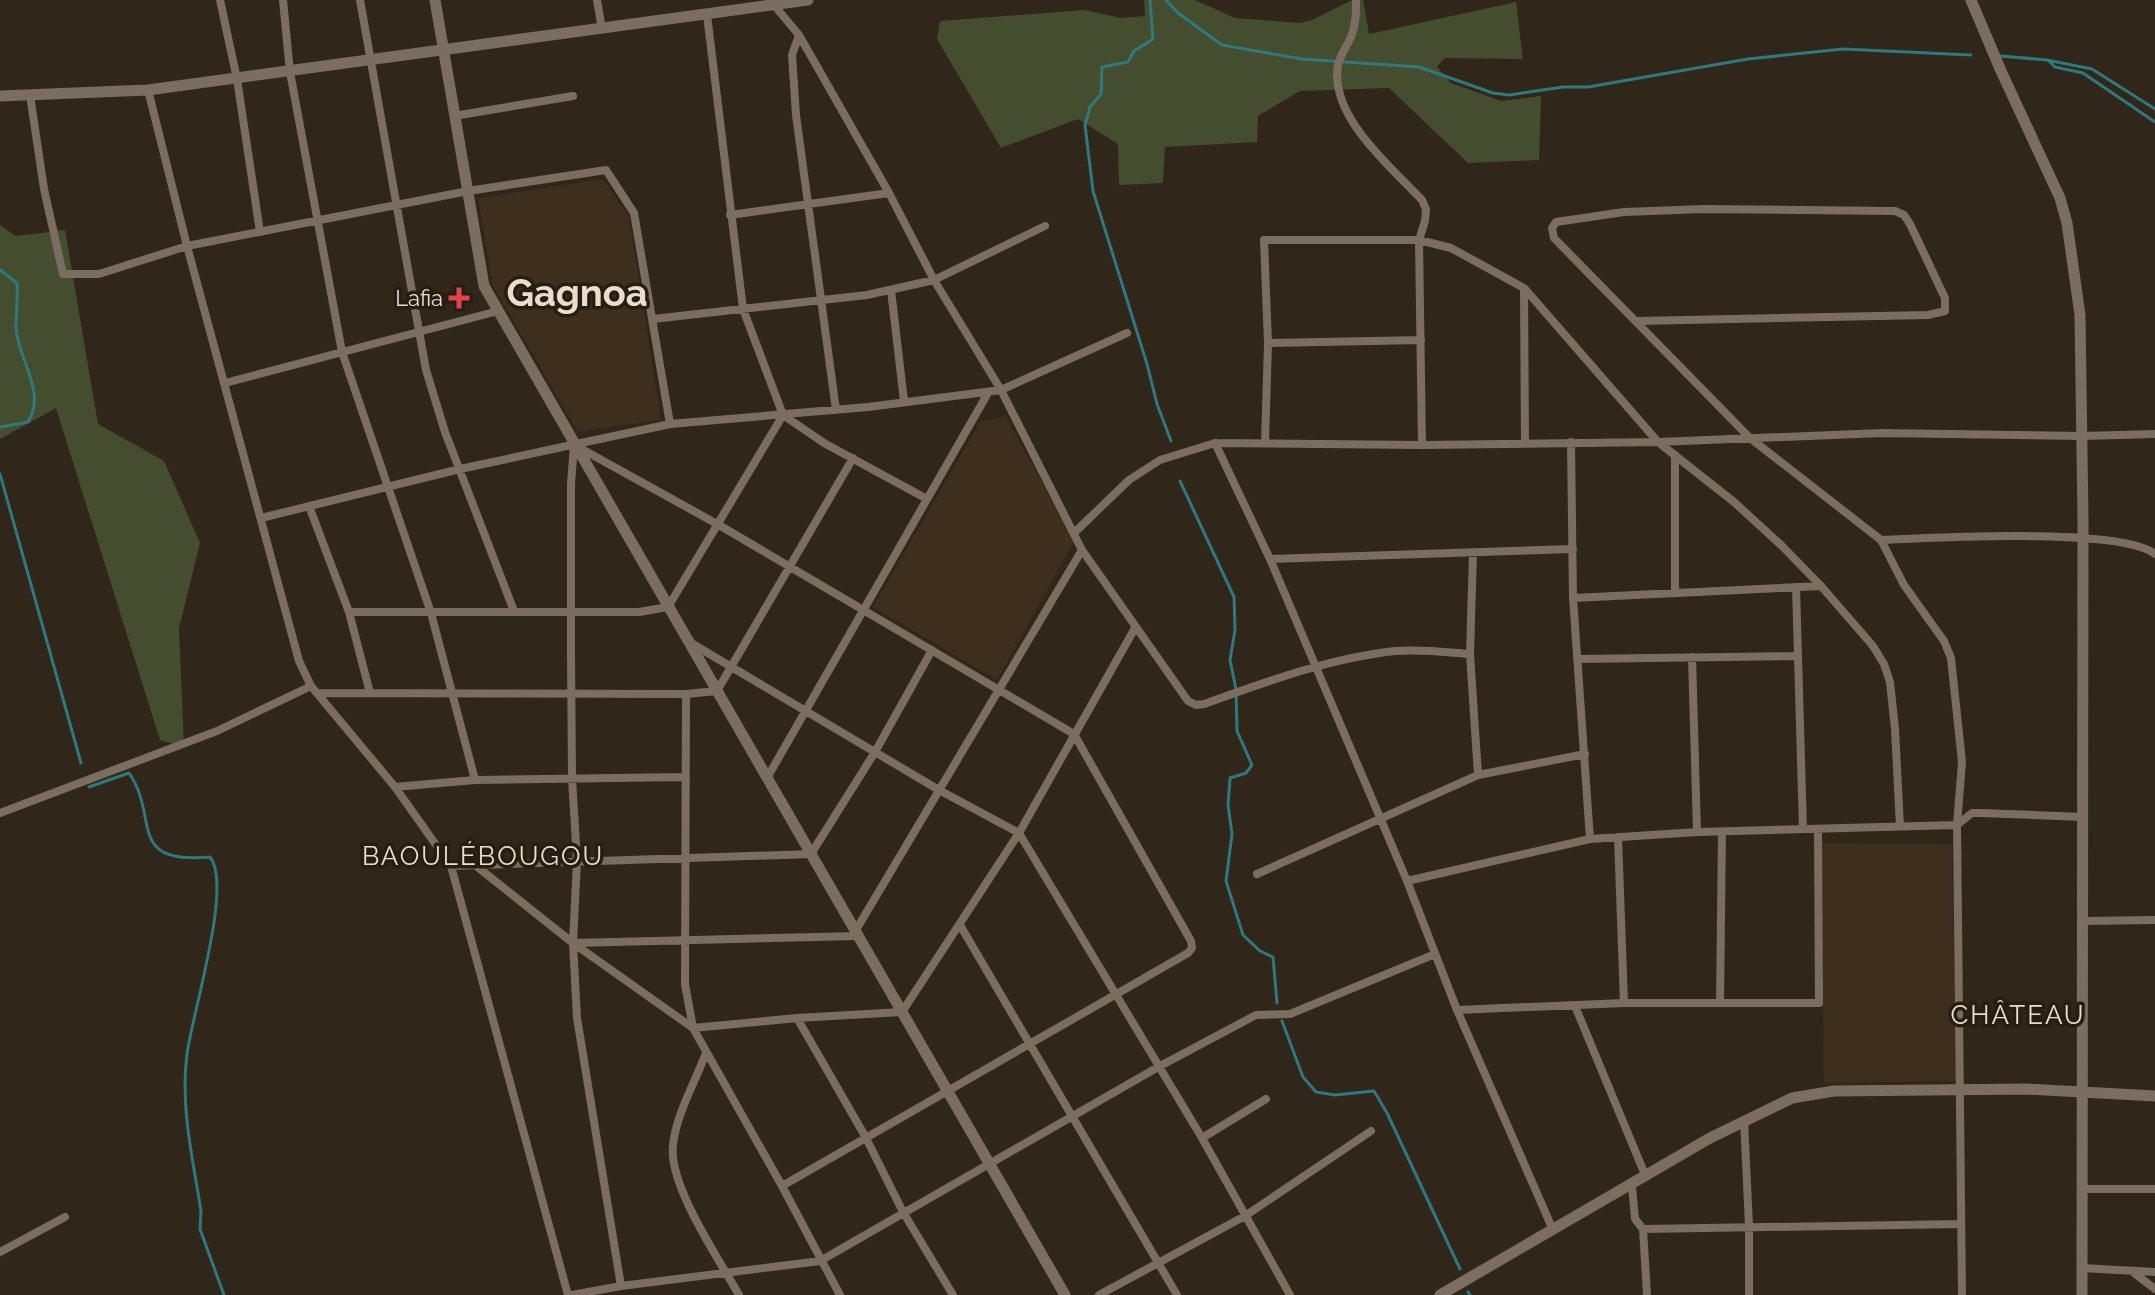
<svg xmlns="http://www.w3.org/2000/svg" width="2155" height="1295" font-family="Raleway,sans-serif">
<style>
.built{fill:#3d2e1d}
.green{fill:#454d2f}
.lines{fill:none;stroke-linecap:round;stroke-linejoin:round}
.stream{stroke:#2e797d;stroke-width:3}
.street{stroke:#7b6e61;stroke-width:8}
.secondary{stroke:#7b6e61;stroke-width:11}
.health-dot{fill:#e0444e;stroke:#271d11;stroke-width:3}
.labels{text-anchor:middle;dominant-baseline:central;stroke-width:7;stroke-linejoin:round;paint-order:stroke}
.poi-label{font-size:22px;fill:#e5ded6;stroke:#271d11;text-anchor:end}
.quarter-label{font-size:26px;letter-spacing:2px;fill:#eaddcd;stroke:#271d11}
.town-label{font-size:38px;font-weight:bold;fill:#eaddcd;stroke:#271d11}
</style>
<rect width="100%" height="100%" fill="#31261a"/>
<path class="built" d="M603 179 629 216 661 420 578 432 493 286 478 198Z
M1005 416 1075 540 997 680 873 607 980 422Z
M1821 843 1952 844 1956 1081 1824 1083Z"/>
<path class="green" d="M1144 0H1195L1235 18 1300 23 1312 20 1352 0H1363L1369 34 1516 2 1523 59 1445 58 1437 67 1451 83 1501 101 1541 96 1539 160 1468 163 1389 88 1300 91 1258 116 1257 142 1165 147 1163 183 1119 185 1118 144 1078 119 1001 148 937 39 940 21 1084 10 1121 18 1145 16Z
M0 225 16 236 65 230 98 424 164 461 200 543 179 628 184 747 160 740 56 408 0 439Z"/>
<g class="lines">
<path class="stream" d="M1150 0 1153 39 1134 51 1128 62 1102 67 1101 94 1090 107 1085 125 1093 191 1147 364 1157 404 1171 441
M1166 0 1178 13 1222 45 1302 59 1419 67 1493 93 1509 95 1563 87H1588L1748 59 1843 49 1971 55
M2001 56 2047 60 2092 69 2155 109
M2049 61 2055 67 2083 73 2155 122
M0 270 17 283C18 298 16 313 16 328 18 360 47 392 28 422L0 427
M0 474 81 763
M1180 481 1234 597 1235 630 1230 660 1236 689 1237 731 1252 765 1246 773 1230 778 1228 805 1232 834 1226 881 1243 935 1260 951 1273 957 1277 1003
M89 787 129 773C160 817 125 865 210 857 233 886 192 1014 187 1054 180 1106 193 1160 201 1211L200 1229 224 1295
M1282 1021 1303 1077 1316 1092 1335 1095 1374 1091 1387 1113 1460 1269
M1468 1292 1470 1295"/>
<path class="street" d="M220 0 237 79 260 232
M283 0 290 72 342 352 431 613 475 780
M360 0 426 370 445 432 514 611
M597 0 602 29
M1356 0C1356 13 1356 25 1351 37 1347 46 1340 55 1338 65 1329 116 1390 166 1422 200L1426 209 1425 221 1419 240 1422 445
M774 5 799 35 889 193 934 280 1001 390 1082 550 1188 701 1196 705 1204 704C1265 682 1330 658 1395 651 1420 649 1445 652 1470 654
M707 15 743 309 783 415 824 443 927 499
M799 35 792 55 796 115 836 410
M148 90 187 246 299 661 311 686 395 787 451 866 568 1295
M30 95 44 189 63 274H99L187 246 468 191 606 170 634 213 670 424
M454 116 573 96
M730 215 889 193
M1524 289 1525 444
M891 290 904 401
M653 319 867 295 934 280 1045 226
M1637 321 1928 315 1945 311V298L1910 224 1904 215 1895 211 1704 209 1624 212 1556 222 1552 228 1554 238 1750 438 1881 540 1904 585 1944 641 1951 658 1962 762 1957 825 1962 1295
M1268 343 1421 340
M225 383 498 311
M1571 442 1573 598 1590 839
M1215 443 1270 559 1407 881 1457 1010 1553 1230
M1265 443 1268 343 1264 240H1419L1451 248 1524 288 1658 442 1734 502 1781 545 1821 586 1873 646 1884 664 1890 682 1895 729 1900 826
M574 445 571 484V654L572 778 577 861 573 943 577 1018 621 1286
M578 447 719 525 1074 734 1191 941 1192 948 1188 953 782 1186
M309 506 349 612 370 693
M261 518 460 469 670 424 868 407 1001 390 1127 333
M1074 533 1129 480 1160 460 1215 443 1422 445 1658 442 1882 433 2082 436 2155 434
M1881 540C1933 538 2120 527 2155 554
M1473 553 1470 654 1478 775
M1270 559 1573 549
M1796 587 1803 829
M1675 592V455
M1573 598 1821 586
M349 612H639L668 607 783 415
M691 643 939 790 1019 833 1202 1138 1290 1295
M1692 657 1697 832
M1578 659 1798 656
M317 693 686 694 717 691 853 458
M686 694 685 984 693 1028 782 1186 840 1295
M767 778 988 393
M395 787 475 780 685 777
M0 813 217 731 311 686
M1618 837 1624 1003
M475 865 573 943 693 1028 797 1018 902 1012 1019 833 1135 628
M451 866 811 854 875 752 932 650
M1257 874 1478 775 1585 754
M1407 881 1590 839 1697 832 1957 825 1972 813H1981L2083 817
M2083 921 2155 920
M960 925 1177 1295
M856 930 1082 550
M573 943 858 936
M1720 1003 1722 832
M1575 1006 1646 1177
M1457 1010 1624 1003H1819L1818 830
M797 1018 865 1136 903 1212 953 1295
M706 1053C695 1082 676 1115 673 1145 668 1185 719 1259 739 1295
M1744 1120 1749 1226V1295
M1202 1138 1266 1099
M1632 1186 1635 1219 1643 1229 1961 1224
M2083 1189H2155
M1643 1229 1647 1295
M0 1252 65 1217
M2082 1268 2155 1272
M2133 1272 2155 1289
M572 1295 621 1286 820 1261 1160 1066 1256 1015 1290 1014 1435 954
M1099 1295 1245 1216 1371 1131"/>
<path class="secondary" d="M435 0 484 286 1065 1295
M1971 0 2001 71 2060 198 2067 223 2080 315 2083 519 2082 1295
M0 96 148 90 808 0
M1440 1295 1710 1138 1792 1098 1834 1091 2026 1089 2155 1096"/>
</g>
<path class="health-dot" d="M455 286h8v8h8v8h-8v8h-8v-8h-8v-8h8z"/>
<g class="labels">
<g class="poi-label">
<text x="443" y="298">Lafia</text>
</g>
<g class="quarter-label">
<text x="483" y="856">BAOULÉBOUGOU</text>
<text x="2018" y="1015">CHÂTEAU</text>
</g>
<g class="town-label">
<text x="577" y="292">Gagnoa</text>
</g>
</g>
</svg>
